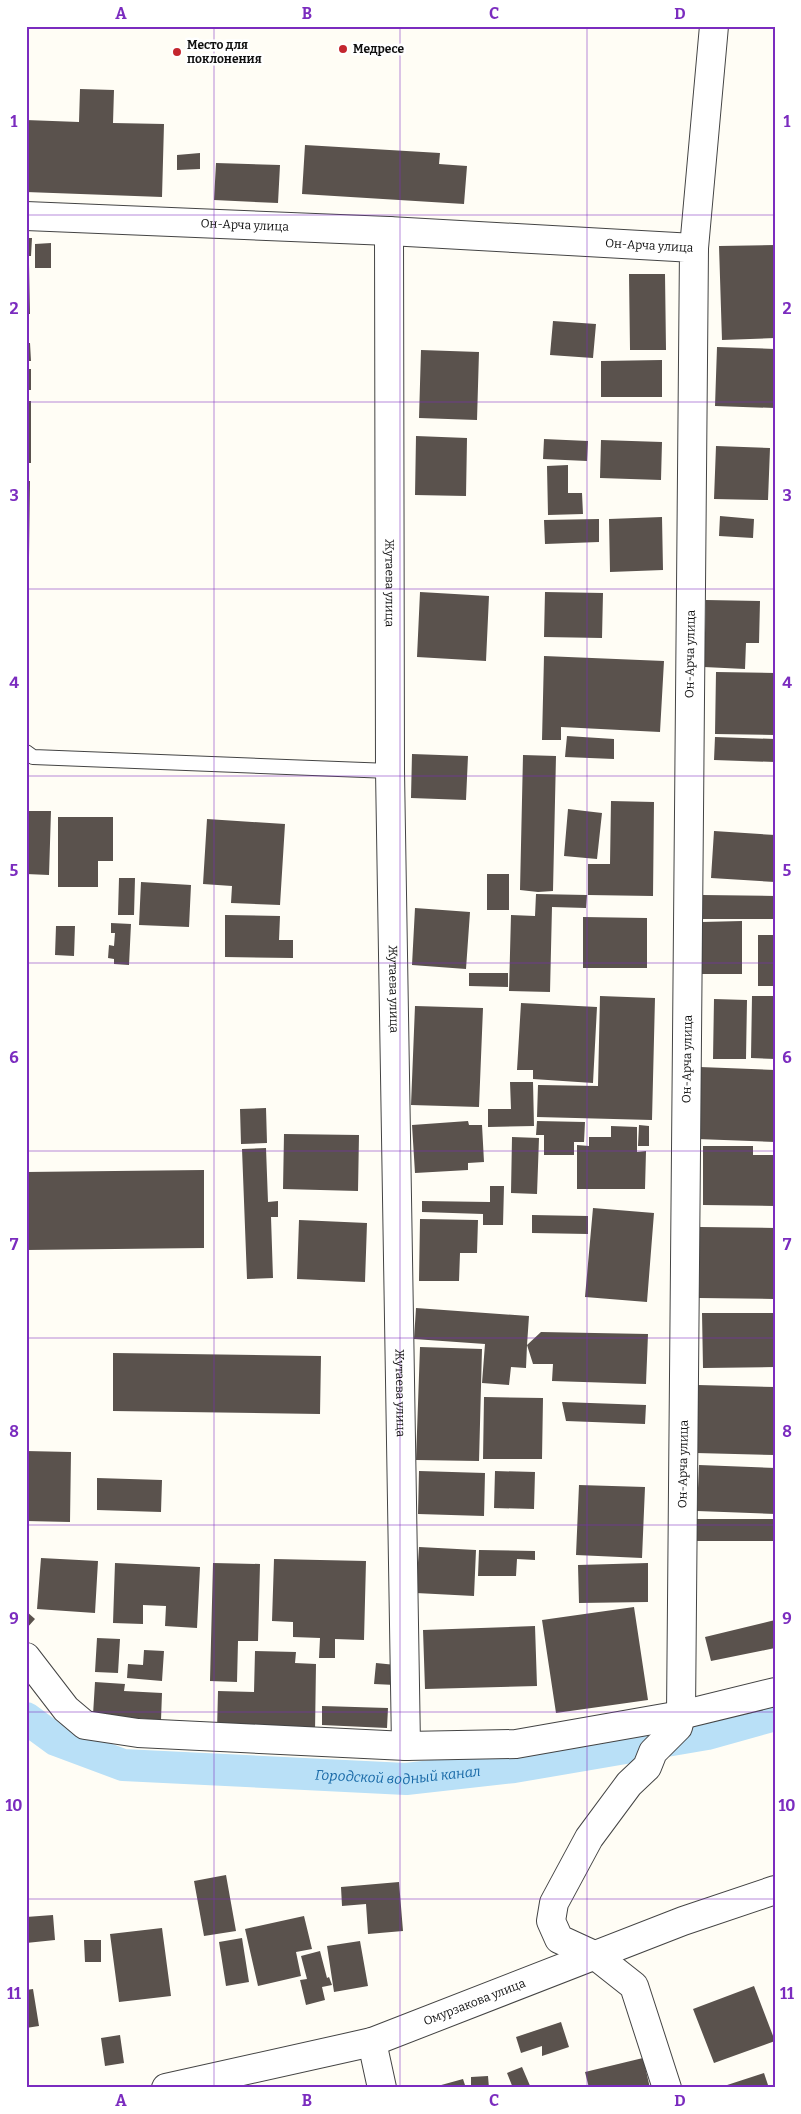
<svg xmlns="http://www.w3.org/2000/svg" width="801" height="2114" font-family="Bitter,serif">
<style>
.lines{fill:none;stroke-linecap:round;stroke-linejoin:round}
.canal{stroke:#b9e0f7;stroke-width:32}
.building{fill:#5a524d}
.service-casing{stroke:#444;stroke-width:16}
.minor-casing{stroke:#444;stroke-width:30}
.tertiary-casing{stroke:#444;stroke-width:30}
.service{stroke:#fff;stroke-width:14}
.minor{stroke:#fff;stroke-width:28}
.tertiary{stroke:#fff;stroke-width:28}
.grid{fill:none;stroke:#7b2cbf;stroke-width:1;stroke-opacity:0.55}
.poi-dot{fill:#c4262e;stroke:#fff;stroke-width:2}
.labels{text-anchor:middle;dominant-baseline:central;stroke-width:5;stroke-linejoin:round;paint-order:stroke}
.poi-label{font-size:12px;font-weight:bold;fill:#111;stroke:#fff;text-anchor:start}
.street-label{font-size:12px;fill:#111;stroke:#fff}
.water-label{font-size:14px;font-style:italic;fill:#1768a6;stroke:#fff}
.neatline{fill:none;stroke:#7b2cbf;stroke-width:2}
.grid-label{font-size:16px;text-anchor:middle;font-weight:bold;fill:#7b2cbf}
</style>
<rect width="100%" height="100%" fill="#fffdf5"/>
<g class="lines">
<path class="canal" id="s1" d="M26 1718 56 1740 123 1765 406 1779 514 1767 707 1734 775 1715"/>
</g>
<path class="building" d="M80 89 114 90 113 123 164 124 162 197 26 192V120L79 122Z
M305 145 440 153 439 164 467 166 464 204 302 194Z
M200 153V169L177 170V155Z
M216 163 280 165 278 203 214 200Z
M26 238H32L31 256H26Z
M51 243V268H35V244Z
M775 245V338L722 340 719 246Z
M26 264H29L30 314H26Z
M629 274H665L666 350H630Z
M553 321 596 324 593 358 550 355Z
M26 343H30L31 361H26Z
M717 347 775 349V408L715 406Z
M421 350 479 352 477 420 419 418Z
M662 360V397H601V361Z
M26 369H31V390H26Z
M26 401H31V463H26Z
M416 436 467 438 466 496 415 495Z
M544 439 588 441 587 461 543 459Z
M601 440 662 442 661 480 600 478Z
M716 446 770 448 768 500 714 499Z
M568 465V493H582L583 514 548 515 547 466Z
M26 481H30L29 558H26Z
M720 516 754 519 753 538 719 536Z
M662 517 663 570 610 572 609 519Z
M599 519V542L545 544 544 520Z
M420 592 489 596 486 661 417 657Z
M545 592 603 593 602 638 544 637Z
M706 600 760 601 759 643H746L745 669 704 667Z
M544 656 664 661 660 732 561 727V740H542Z
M716 672 775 673V735L715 734Z
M567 736 614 739V759L565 757Z
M715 737 775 739V762L714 760Z
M412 754 468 756 466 800 411 798Z
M523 755 556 756 553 891 538 892 520 890Z
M611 801 654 802 653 896 588 895V864H610Z
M568 809 602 813 597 859 564 856Z
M26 811H51L49 875 26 874Z
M58 817H113V861H98V887H58Z
M207 819 285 824 280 905 231 903 232 886 203 884Z
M714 831 775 835V882L711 878Z
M487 874H509V910H487Z
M119 878H135L134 915H118Z
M141 882 191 885 189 927 139 925Z
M536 894 587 895 586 908 552 907 550 992 509 991 511 915 535 916Z
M702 895 775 896V919H702Z
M415 908 470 912 466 969 412 965Z
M225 915 280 916 279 940H293V958L225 957Z
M583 917 647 918V968H583Z
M742 921V974H702V922Z
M111 923 131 924 129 965 114 964V959L108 958 109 945 114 946 115 933H111Z
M56 926H75L74 956 55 955Z
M758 935H775V986H758Z
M469 973H508V987L469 986Z
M600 996 655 998 652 1120 537 1117 538 1085 598 1086Z
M752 996H775V1059L751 1058Z
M714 999 747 1000 746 1059H713Z
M521 1003 597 1007 593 1083 533 1079V1070H517Z
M415 1006 483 1008 479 1107 411 1105Z
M700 1067 775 1070V1142L697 1139Z
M510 1082H533L534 1126 488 1127V1109H511Z
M266 1108 267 1143 241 1144 240 1109Z
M468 1121 469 1125H482L484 1162 468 1163V1170L415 1173 412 1125Z
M537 1121 585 1122 584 1142H574V1155H544V1135H536Z
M639 1125 649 1126V1146H638Z
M611 1126 637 1127V1152L646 1151 645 1189H577V1145L589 1146V1137H611Z
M284 1134 359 1135 358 1191 283 1189Z
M512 1137 539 1138 537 1194 511 1193Z
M703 1146H753V1155H775V1206L703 1205Z
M266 1148 268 1202 278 1201V1217H271L273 1278 247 1279 242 1149Z
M204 1170V1248L26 1250V1172Z
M490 1186H504L503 1225H483V1214L422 1212V1201L490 1202Z
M593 1208 654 1213 647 1302 585 1297Z
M532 1215 588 1216V1234L532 1233Z
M420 1219 478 1220 477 1253H460L459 1281H419Z
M299 1220 367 1223 365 1282 297 1279Z
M700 1227 775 1228 774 1299 699 1298Z
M416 1308 529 1316 527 1345 541 1332 648 1334 646 1384 552 1381 553 1364H533L527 1345 526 1368 511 1367 509 1385 482 1383 485 1344 414 1339Z
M702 1313H775V1367L703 1368Z
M420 1347 482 1349 479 1461 416 1460Z
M113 1353 321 1356 320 1414 113 1411Z
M698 1385 775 1387V1455L696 1453Z
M484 1397 543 1398 542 1459H483Z
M562 1402 646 1405 645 1424 566 1421Z
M26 1451 71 1452 70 1522 26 1521Z
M699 1465 775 1468V1514L697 1511Z
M419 1471 485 1473 484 1516 418 1514Z
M495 1471 535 1472 534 1509 494 1508Z
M97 1478 162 1480 161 1512 97 1510Z
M579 1485 645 1487 642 1558 576 1555Z
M689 1519H775V1541H689Z
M419 1547 476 1550 474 1596 416 1593Z
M479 1550 535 1551V1560L517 1559 516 1576H478Z
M41 1558 98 1561 95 1613 37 1609Z
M274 1559 366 1561 364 1640 335 1639V1658H319L320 1638 293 1637V1622L272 1621Z
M115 1563 200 1567 197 1628 165 1626 166 1606 143 1605V1624L113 1623Z
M213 1563 260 1564 258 1641H238L237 1682 210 1681Z
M648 1563V1602L579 1603 578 1565Z
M634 1607 648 1700 556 1713 542 1620Z
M26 1611 35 1619 26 1629Z
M775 1620V1648L711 1661 705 1637Z
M535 1626 537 1686 425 1689 423 1630Z
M97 1638 120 1639 118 1673 95 1672Z
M144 1650 164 1651 162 1681 127 1678 128 1664 143 1665Z
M255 1651 296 1652 295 1663 316 1664 315 1732 217 1731 218 1691 254 1692Z
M376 1663 396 1665 395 1685 374 1684Z
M95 1682 125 1684 124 1691 162 1693 161 1720 93 1715Z
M322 1706 388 1708 387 1728 322 1725Z
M226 1875 236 1931 204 1936 194 1881Z
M399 1882 403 1931 368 1934 366 1904 342 1906 341 1887Z
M53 1915 55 1940 26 1943V1917Z
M304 1916 312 1949 296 1952 301 1976 258 1986 245 1929Z
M162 1928 171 1996 119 2002 110 1934Z
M242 1938 249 1982 226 1986 219 1942Z
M84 1940H101V1962H85Z
M360 1941 368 1986 334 1992 327 1946Z
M320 1951 327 1978 329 1977 332 1985 322 1987 325 2000 306 2005 300 1980 307 1979 301 1956Z
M754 1986 775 2041 714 2063 693 2009Z
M33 1989 39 2026 26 2028V1990Z
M561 2022 569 2047 542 2056V2046L521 2053 516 2037Z
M120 2035 124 2063 105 2066 101 2038Z
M643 2058 650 2088H589L585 2072Z
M522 2067 531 2088H513L507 2073Z
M764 2073 769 2088H721V2087Z
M488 2076 489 2088H471V2077Z
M463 2079 466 2088H434V2087Z"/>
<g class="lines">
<g class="service-casing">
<path id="service" d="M26 752 33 757 390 771"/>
</g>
<g class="minor-casing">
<g id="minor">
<path id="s2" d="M26 216 389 231 694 248 681 1715 678 1727 653 1752 647 1767 629 1784 589 1838 554 1903 551 1921 559 1939 596 1956 634 1986 667 2088"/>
<path id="s3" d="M389 231 390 771 406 1746"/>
<path d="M694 248 714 26"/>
<path d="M26 1657 66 1709 85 1725 138 1733 406 1746 516 1744 681 1715 775 1692"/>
<path d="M372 2042 382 2088"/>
</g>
</g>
<g class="tertiary-casing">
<g id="tertiary">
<path id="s4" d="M166 2088 372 2042 683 1921 775 1890"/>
</g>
</g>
<use href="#service" class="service"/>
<use href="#minor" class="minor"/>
<use href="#tertiary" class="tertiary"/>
</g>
<path class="grid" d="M214 26V2088M400 26V2088M587 26V2088M26 215H775M26 402H775M26 589H775M26 776H775M26 963H775M26 1151H775M26 1338H775M26 1525H775M26 1712H775M26 1899H775"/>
<g class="poi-dot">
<circle cx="343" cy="49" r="5"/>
<circle cx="177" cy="52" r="5"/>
</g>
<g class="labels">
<g class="poi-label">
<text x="187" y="45">Место для<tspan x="187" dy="14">поклонения</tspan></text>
<text x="353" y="49">Медресе</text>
</g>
<g class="street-label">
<text stroke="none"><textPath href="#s2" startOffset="219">Он-Арча улица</textPath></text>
<text stroke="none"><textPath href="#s2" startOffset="624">Он-Арча улица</textPath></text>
<text stroke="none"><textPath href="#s3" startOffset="352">Жутаева улица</textPath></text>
<text transform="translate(690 654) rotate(-89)">Он-Арча улица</text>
<text stroke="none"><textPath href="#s3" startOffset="758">Жутаева улица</textPath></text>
<text transform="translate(687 1059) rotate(-89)">Он-Арча улица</text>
<text stroke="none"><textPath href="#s3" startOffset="1162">Жутаева улица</textPath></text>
<text transform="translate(683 1464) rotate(-89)">Он-Арча улица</text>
<text stroke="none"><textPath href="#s4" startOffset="321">Омурзакова улица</textPath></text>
</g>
<g class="water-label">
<text stroke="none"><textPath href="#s1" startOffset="384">Городской водный канал</textPath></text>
</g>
</g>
<rect width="801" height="2114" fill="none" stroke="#ffffff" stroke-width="55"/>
<rect x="28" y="28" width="746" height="2058" class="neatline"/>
<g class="grid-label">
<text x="121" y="19">A</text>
<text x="307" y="19">B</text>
<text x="494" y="19">C</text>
<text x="680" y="19">D</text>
<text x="14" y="127">1</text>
<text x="787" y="127">1</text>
<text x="14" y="314">2</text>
<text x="787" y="314">2</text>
<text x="14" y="501">3</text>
<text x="787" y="501">3</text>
<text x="14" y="688">4</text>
<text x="787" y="688">4</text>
<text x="14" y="876">5</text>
<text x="787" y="876">5</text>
<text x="14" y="1063">6</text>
<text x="787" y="1063">6</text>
<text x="14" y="1250">7</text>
<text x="787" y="1250">7</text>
<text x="14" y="1437">8</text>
<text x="787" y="1437">8</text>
<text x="14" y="1624">9</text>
<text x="787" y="1624">9</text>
<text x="14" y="1811">10</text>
<text x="787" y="1811">10</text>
<text x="14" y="1999">11</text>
<text x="787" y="1999">11</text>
<text x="121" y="2106">A</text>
<text x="307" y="2106">B</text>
<text x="494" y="2106">C</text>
<text x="680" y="2106">D</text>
</g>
</svg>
